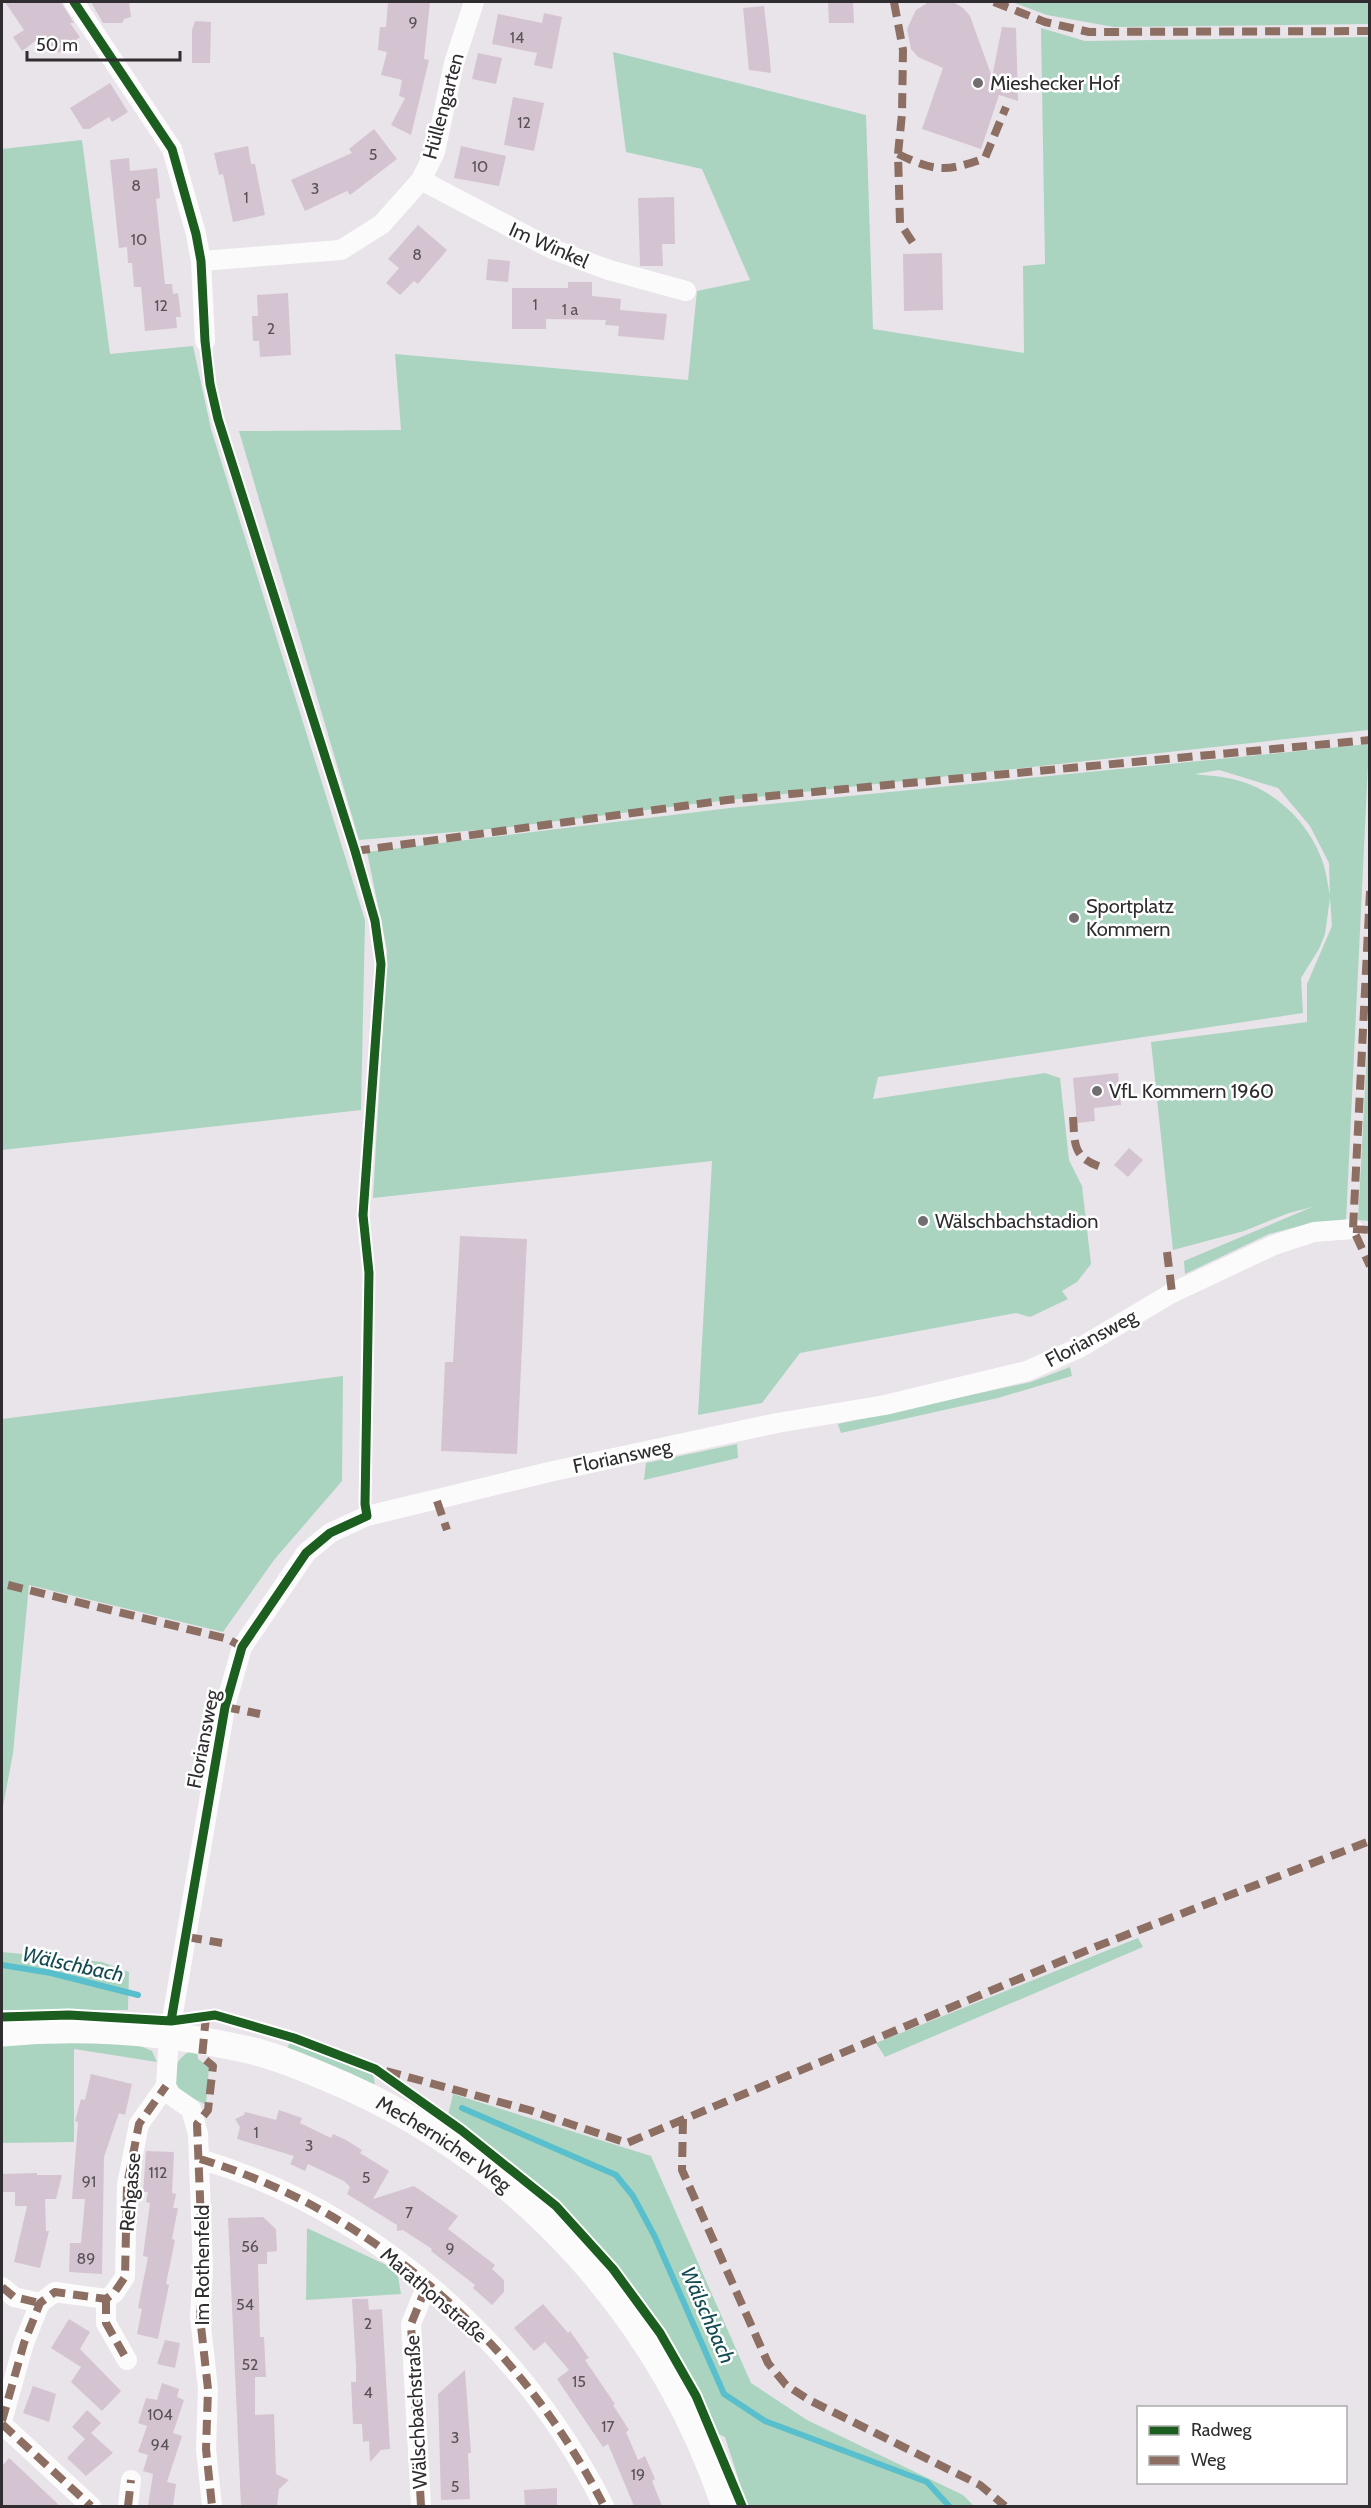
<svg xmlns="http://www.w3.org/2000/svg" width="1371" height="2508" font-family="Cabin,sans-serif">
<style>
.green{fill:#aad4c0;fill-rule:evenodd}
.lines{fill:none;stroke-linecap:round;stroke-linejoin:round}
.stream{stroke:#59bfcc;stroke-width:6}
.building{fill:#d4c4d1}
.street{stroke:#fcfbfc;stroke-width:20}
.secondary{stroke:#fcfbfc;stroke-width:27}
.quiet{stroke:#8d6e63;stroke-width:8;stroke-dasharray:15 8;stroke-linecap:butt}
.cycleway-casing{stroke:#fff;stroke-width:13}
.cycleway{stroke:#1b5e20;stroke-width:9}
.poi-dot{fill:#716d71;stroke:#fff;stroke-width:2}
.labels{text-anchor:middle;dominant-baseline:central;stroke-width:5;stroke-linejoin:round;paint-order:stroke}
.number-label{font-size:16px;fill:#595358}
.poi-label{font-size:20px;fill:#302d30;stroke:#fff;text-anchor:start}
.street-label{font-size:20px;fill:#302d30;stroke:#fff}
.water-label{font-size:21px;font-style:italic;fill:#124b52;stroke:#fff}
</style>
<rect width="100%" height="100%" fill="#e9e4e9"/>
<path class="green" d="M1012 2H1369V24L1114 27 1047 15Z
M1041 28 1085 41 1369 37V730L694 804 502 828 359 840 239 431 401 430 395 354 688 380 697 291 750 280 702 169 626 152 613 52 866 115 873 329 1024 353 1023 266 1045 264Z
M82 140 110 354 193 346 211 429 365 920 361 1110 2 1150V149Z
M1369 744 1346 1221 1304 1225 1269 1234 1185 1274 1184 1261 1312 1207 1289 1213 1244 1231 1173 1250 1151 1042 1307 1022V984L1332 926 1330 898 1325 934 1319 949 1301 978 1303 1013 878 1077 873 1099 1045 1073 1060 1078 1069 1160 1082 1186 1091 1264 1077 1282 1062 1291 1068 1299 1030 1317 1016 1313 800 1353 762 1403 698 1415 712 1161 373 1198 387 950 367 852 730 808ZM1219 770 1278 788 1310 826 1329 863 1330 895C1327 882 1326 868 1320 855 1306 820 1273 789 1236 780 1223 776 1209 776 1195 774Z
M1369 1014 1370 1221H1369L1358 1220Z
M1070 1367 1072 1376 998 1398 841 1433 838 1424 1031 1382Z
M343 1376 342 1481 274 1560 223 1632 29 1585 13 1753 2 1812V1419Z
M737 1444 738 1458 644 1480 646 1463Z
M1138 1938 1143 1947 885 2057 876 2043Z
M2 1952 102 1962 129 1972 128 2010H2Z
M291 2040 373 2074 375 2085 287 2049Z
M2 2041 134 2043 152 2051 157 2062 74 2049V2142L2 2143Z
M192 2050 197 2051 198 2059 209 2067 206 2105C197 2100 184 2095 177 2088 164 2076 180 2055 192 2050Z
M453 2094 651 2156 751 2383 807 2420 963 2495 974 2506H747L725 2437 709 2430 652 2315 573 2219 479 2140 447 2120Z
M307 2228 397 2270 401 2294 306 2300Z"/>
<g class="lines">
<path class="stream" d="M2 1965 51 1973 138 1995
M462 2108 616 2175 633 2196 655 2237 724 2394 765 2421 927 2482 949 2506"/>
</g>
<path class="building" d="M5 2H61L74 23H70L80 37 59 53 54 46H49L42 36 22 51 13 37 24 30Z
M91 2H129L131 17 124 19 122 23H103Z
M388 2H430L424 59 429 60 411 135 391 125 405 98 399 96 402 80 381 75 387 52 378 50 380 27H386Z
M828 2H853L854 23H829Z
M929 2H953L963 8 970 16 992 77 1002 27 1016 28 1018 101 999 95 981 149 922 129 943 68 918 57 911 49 907 29 916 10Z
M764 6 769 49 771 73 749 70 743 8Z
M544 13 562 17 552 69 534 65 537 53 492 44 498 14 542 23Z
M195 21 211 22 210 63H192V30Z
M478 53 502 58 496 84 472 79Z
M110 83 128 112 112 122 109 117 89 129H83L70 108Z
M513 97 544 103 534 151 504 145Z
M374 129 397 159 350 195 347 191 305 211 291 180 352 153 349 149Z
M248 146 251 164H255L265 215 233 222 223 174 219 175 214 153Z
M461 146 506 156 499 186 454 178Z
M129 158 130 171 157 168 160 198 156 199 165 284H172L173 294 178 293 181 317H176L177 328 145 331 141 287H134L132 263H128L127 247 119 248 110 160Z
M674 197 675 244H662L663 266H640L638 198Z
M418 225 447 250 418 284 414 281 400 295 386 283 399 268 388 259Z
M942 253 943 310 904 311 903 254Z
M488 259 510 261 508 282 486 280Z
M568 282H592V296L621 299 620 310 667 314 664 340 618 336 619 326 605 325 606 320 546 319V329H512V288H568Z
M288 293 291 355 260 357 259 341H253L252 316H258L257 295Z
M1118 1073 1121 1105 1094 1108 1095 1121 1077 1123 1073 1078Z
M1129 1148 1143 1160 1128 1177 1114 1165Z
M460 1236 527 1239 517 1454 441 1451 445 1362H453Z
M91 2074 132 2084 125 2115 119 2113 104 2157 102 2274 69 2272 70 2243H81L85 2199H72L78 2122 75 2121 81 2099 85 2100Z
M279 2110 302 2118 300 2123 331 2138 333 2134 346 2140 362 2150 360 2153 389 2171 373 2199 414 2186 458 2216 448 2229 495 2265 492 2269 504 2280V2292L492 2305 473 2288 475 2285 431 2251 432 2249 403 2230 397 2231V2225L347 2194 350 2187 344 2181 308 2164 305 2171 290 2164 294 2156 237 2139 240 2127 235 2119 244 2115 245 2112 276 2120Z
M146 2151 174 2152 172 2193 176 2194 173 2208H178L172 2239 175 2240 166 2284 169 2285 158 2339 137 2334 142 2309 138 2308 148 2257 143 2256 150 2203 146 2202 148 2192H143Z
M37 2173V2175H62L56 2199H45L46 2231H49L40 2268 14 2262 27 2206H15V2192H2V2174Z
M263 2217 276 2229 277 2251 267 2252V2264H258L260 2337H264L266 2377H255V2415L274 2414 276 2474 289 2480 279 2489 277 2506H241L228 2218Z
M352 2299H368L369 2310 382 2309 390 2449 381 2450 370 2462 369 2441 363 2442 362 2424H353L351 2382H356V2366Z
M543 2304 568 2333 570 2331 589 2358 585 2360 615 2404 613 2405 629 2430 626 2432 638 2460 645 2456 655 2479 652 2481 662 2506H634L608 2444 603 2447 557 2379 569 2370 545 2342 534 2351 514 2328Z
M69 2319 90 2332 80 2349 121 2391 102 2411 71 2382 81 2367 51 2348Z
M165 2340 180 2343 175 2368 157 2364Z
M465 2370 471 2453H468L470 2499 441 2500 438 2394Z
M162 2383 179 2389 177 2397 184 2400 173 2433 182 2436 167 2482 176 2484 173 2506H148L153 2474 143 2471 148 2455 138 2452 147 2426 138 2423 146 2398 157 2400Z
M33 2386 56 2394 49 2422 23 2413Z
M87 2410 101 2423 91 2433 113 2453 86 2476 67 2458 85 2439 72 2427Z
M9 2458 23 2471 60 2506H2V2466Z
M557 2488V2506H525L524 2490Z"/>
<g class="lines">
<path class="street" d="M74 2 172 149 196 234 201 261 205 341
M421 180 552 249 609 270 686 291
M201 261 341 250 382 224 421 180 435 152 454 63 474 2
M200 2159C374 2211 523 2345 604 2506
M2 2287 14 2297 40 2303
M106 2299V2323L127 2360
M2 2421 24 2343 40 2303 55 2292 106 2299 114 2293 125 2277 127 2185 139 2124 166 2086
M2 2424 91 2506
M128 2506 131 2480
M212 2506 206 2449 208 2389 200 2317 203 2270 198 2134 191 2109 171 2095 166 2086 169 2037 225 1707 242 1647 306 1553 330 1533 367 1516 549 1472 777 1423 885 1405 1027 1371 1081 1347 1172 1293 1274 1245 1314 1232 1353 1229
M421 2506 411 2324 427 2285"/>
<path class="secondary" id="s1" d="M2 2033C84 2025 169 2032 249 2050 282 2058 315 2073 346 2086 525 2166 662 2320 725 2506"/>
<path class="quiet" d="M894 2 903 50 902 114 898 154 900 223 913 243
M994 2 1045 22 1089 32 1370 31
M898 154C935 172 947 172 985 158L1006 107
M355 851 727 800 1370 740
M1370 891 1353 1229 1370 1266
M1073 1117C1075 1144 1072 1157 1101 1167
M1353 1229 1370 1230
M1167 1252 1172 1293
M437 1501 447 1530
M8 1585 228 1639 242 1647
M225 1707 260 1714
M187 1937 222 1943
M206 2016 202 2057 213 2066 208 2110 197 2124 203 2270 200 2317 208 2389 206 2449 212 2506
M386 2071 529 2110 627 2143 1095 1947 1370 1841
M683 2119 682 2170 768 2363 786 2385 809 2400 980 2485 1005 2506
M200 2159C374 2211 523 2345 604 2506
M2 2287 14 2297 40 2303
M106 2299V2323L127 2360
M2 2421 24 2343 40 2303 55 2292 106 2299 114 2293 125 2277 127 2185 139 2124 166 2086
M2 2424 91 2506
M128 2506 131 2480
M421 2506 411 2324 427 2285"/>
<g class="cycleway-casing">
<path id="cycleway" d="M74 2 172 149 196 234 201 261 205 341 210 384 218 419 355 851 375 921 381 964 363 1215 369 1273 365 1504 367 1516 330 1533 306 1553 242 1647 225 1707 171 2021
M2 2017 69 2015 171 2021 215 2015 294 2038 375 2069 461 2130 556 2206 613 2269 660 2333 696 2396 742 2506"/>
</g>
<use href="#cycleway" class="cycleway"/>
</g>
<g class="poi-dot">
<circle cx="978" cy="83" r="6"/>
<circle cx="1074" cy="918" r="6"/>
<circle cx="1097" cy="1091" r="6"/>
<circle cx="923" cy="1221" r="6"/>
</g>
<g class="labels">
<g class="number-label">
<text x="413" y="22">9</text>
<text x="517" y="37">14</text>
<text x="524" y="122">12</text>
<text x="373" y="154">5</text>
<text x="480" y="166">10</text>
<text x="136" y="185">8</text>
<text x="315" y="188">3</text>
<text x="246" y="197">1</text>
<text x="139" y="239">10</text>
<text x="417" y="254">8</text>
<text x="535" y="304">1</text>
<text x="161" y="305">12</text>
<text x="570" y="309">1 a</text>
<text x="271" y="328">2</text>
<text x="256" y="2132">1</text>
<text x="309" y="2145">3</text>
<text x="158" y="2172">112</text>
<text x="366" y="2177">5</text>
<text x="89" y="2181">91</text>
<text x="409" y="2212">7</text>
<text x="250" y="2246">56</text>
<text x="450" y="2248">9</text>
<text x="86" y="2258">89</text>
<text x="245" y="2304">54</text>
<text x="368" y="2323">2</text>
<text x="250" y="2364">52</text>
<text x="579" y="2381">15</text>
<text x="368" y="2392">4</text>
<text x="160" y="2414">104</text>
<text x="608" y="2426">17</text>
<text x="455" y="2437">3</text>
<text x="160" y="2444">94</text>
<text x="638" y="2474">19</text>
<text x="455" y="2486">5</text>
</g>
<g class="poi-label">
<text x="990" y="83">Mieshecker Hof</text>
<text x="1086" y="906">Sportplatz<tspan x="1086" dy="23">Kommern</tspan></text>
<text x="1109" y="1091">VfL Kommern 1960</text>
<text x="935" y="1221">Wälschbachstadion</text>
</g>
<g class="street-label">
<text transform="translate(443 106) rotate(-75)">Hüllengarten</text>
<text transform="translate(549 245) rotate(24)">Im Winkel</text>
<text transform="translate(1091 1338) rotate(-28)">Floriansweg</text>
<text transform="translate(622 1456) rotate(-12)">Floriansweg</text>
<text transform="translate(203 1739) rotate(-79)">Floriansweg</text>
<text stroke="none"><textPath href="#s1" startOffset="466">Mechernicher Weg</textPath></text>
<text transform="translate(130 2192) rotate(-85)">Rehgasse</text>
<text transform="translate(202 2265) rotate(-90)">Im Rothenfeld</text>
<text transform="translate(434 2295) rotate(41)">Marathonstraße</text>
<text transform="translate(416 2412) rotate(-93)">Wälschbachstraße</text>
</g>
<g class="water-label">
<text transform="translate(73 1964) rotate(12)">Wälschbach</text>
<text transform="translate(708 2315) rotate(66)">Wälschbach</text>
</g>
</g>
<rect width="1371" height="2508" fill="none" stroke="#302d30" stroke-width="6"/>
<rect x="1137" y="2406" width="210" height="78" fill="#ffffff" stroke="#acabac" stroke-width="1.5"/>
<rect x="1149" y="2426" width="30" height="9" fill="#1b5e20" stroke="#acabac" stroke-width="1.5"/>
<text x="1191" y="2436" font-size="18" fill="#302d30">Radweg</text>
<rect x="1149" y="2456" width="30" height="9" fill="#8d6e63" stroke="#acabac" stroke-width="1.5"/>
<text x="1191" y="2466" font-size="18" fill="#302d30">Weg</text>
<path d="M27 51v9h153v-9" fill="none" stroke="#302d30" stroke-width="3"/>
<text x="36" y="51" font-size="18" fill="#302d30" stroke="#ffffff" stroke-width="4.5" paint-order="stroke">50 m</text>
</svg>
